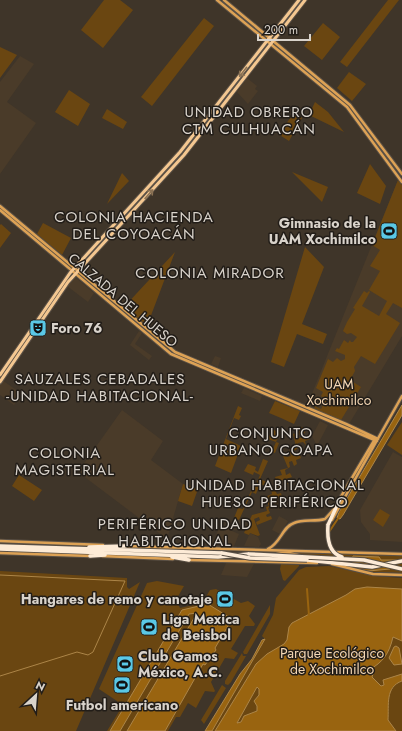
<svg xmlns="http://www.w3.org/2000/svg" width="402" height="731" font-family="Jost,sans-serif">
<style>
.built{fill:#4a3b29}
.green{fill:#6a4611}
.water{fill:#996410;stroke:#ac8548;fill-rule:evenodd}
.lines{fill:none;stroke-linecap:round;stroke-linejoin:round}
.stream{stroke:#ac8548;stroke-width:1}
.canal{stroke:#996410;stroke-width:2}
.secondary-casing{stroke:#5b5146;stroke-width:4.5}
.primary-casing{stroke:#5b5146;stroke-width:5}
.motorway-casing{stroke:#5b5146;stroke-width:5.5}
.secondary{stroke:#dda255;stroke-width:2.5}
.primary{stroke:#f4c790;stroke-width:3}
.motorway{stroke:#fdebd6;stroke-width:3.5}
.motorway-bridge-casing{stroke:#5b5146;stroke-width:5.5;stroke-linecap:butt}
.motorway-bridge{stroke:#fdebd6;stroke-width:3.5}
.oneway{stroke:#8b7254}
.labels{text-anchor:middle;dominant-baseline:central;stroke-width:3;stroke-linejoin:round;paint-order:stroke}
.poi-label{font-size:14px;font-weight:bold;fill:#d9d3cb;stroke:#221d18;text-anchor:start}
.street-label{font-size:14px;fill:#d9d3cb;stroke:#221d18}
.park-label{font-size:14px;fill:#f4d7b4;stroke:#221d18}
.neighbourhood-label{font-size:15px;letter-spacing:1px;fill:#d9d3cb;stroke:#221d18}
</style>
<rect width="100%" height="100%" fill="#3f3529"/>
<path class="built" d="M20 56 34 64 7 102 36 123 0 174V82Z
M247 78 257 86 255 89 258 91 248 104 237 92Z
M398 180 402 185V336L349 424 307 406Z
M75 277 94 293 88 302 67 286Z
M139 331 142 333 135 344 152 356 149 360 130 345Z
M215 356 221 358 218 367 211 364Z
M2 380 22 394 14 405 0 395V383Z
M244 388 262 396 260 401 241 393Z
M122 410 163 441 151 460 183 484 167 539 78 472Z
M320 421 328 425 317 446 312 436Z
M393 452 402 457V542L370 540V534L361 522 360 510Z
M279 516 288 521 280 534 272 530Z
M220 526 239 534 234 546 212 545Z
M250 533 258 537 261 544 259 547 244 546Z
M226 563H252L254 564 247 577 221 575Z"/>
<path class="green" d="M104 0H120L133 10 103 48 81 30Z
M388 0H399L347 67 340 62Z
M204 18 214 26 152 106 141 97Z
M323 23 340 37 322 60 304 46Z
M0 47 17 55 0 78Z
M349 72 366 84 352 101 337 88Z
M69 90 90 104 78 126 55 112Z
M315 102 328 112 344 132 309 115Z
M107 109 127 122 123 129 102 118Z
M295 112 302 118 289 141 278 134Z
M370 164 386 186 380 204 357 193Z
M292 172 328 187 322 202Z
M122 173 129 181 107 204Z
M398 180 402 185V308L393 303 386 314 400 323 375 364 361 356 354 367 355 371 350 380 361 387 341 420 314 409 315 406 321 409 326 399 321 396 323 392 316 388 328 359 333 362 337 358 341 361 345 359V355L335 351 337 348 339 349 344 340 348 343 350 340 351 342H353L357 337 351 333 347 334 343 331 347 322 355 309 353 308 364 291 367 293 369 291 370 292 362 306 379 316 387 301 369 290 380 271 370 266 380 250 372 245Z
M43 223 71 238 62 255 37 234Z
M1 224 11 233 0 248V225Z
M305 247 324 267 302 324 327 334 323 344 297 334 284 367 271 362Z
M175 252 147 326 124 307Z
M275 401 300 411 294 424 281 418 276 431 280 433 276 442 279 443 275 453 272 452 260 479 267 482 265 486 260 484 256 494 252 492 239 520 234 518 238 508 243 509 251 491 253 492 260 475 254 472 253 475 244 471 248 464 256 467 255 470 258 472 263 459 268 461 276 442 268 439 272 429 276 431 281 418 269 413Z
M238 406 242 408 239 415 241 416 239 420 234 418 226 439 241 446 231 473 215 466Z
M402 422V455L387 445Z
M303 427 305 433 296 436V439L309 435 310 439 305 441 306 445 303 442 298 443 299 447 294 451 295 455 299 453 301 458 296 460 297 464 294 466 292 461 289 462 290 467 285 470 286 475 290 473 292 477 286 479 288 484 285 485 283 480 279 481 281 486 275 490 277 494 281 493 282 497 277 499 278 503 275 504 273 499 270 501 272 507 268 508 270 513 266 515 267 517 271 516 272 519 257 525 256 522 260 520 259 517 254 519 260 535 258 536 250 533 249 535 244 533 252 515 267 511 266 507 269 506 265 497 272 494 271 489 278 486 275 477 282 475 280 470 288 468 283 456 286 455 287 457 291 456 289 451 296 447 293 434 299 432 298 428Z
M19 475 42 490 34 501 12 486Z
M183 484 198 489 192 506 178 501Z
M380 509 390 515 383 527 373 520Z
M292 552 402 556V573L373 572 332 563 292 560Z
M281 564 299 565V566L285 581 283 580 280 569Z
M329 566 375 576 402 578V731H212L265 639 262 636 273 615 276 598 299 570 306 567Z
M0 571 127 578V587L129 589 140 582 76 731H0Z
M157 581 184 586 176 600 180 608 198 604 201 600H204L210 590 216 589 241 603 248 601 255 606 249 616 255 624 254 626H245L231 649 238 653 234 659 225 658 211 682 215 691 214 692 205 691 196 708 188 703 180 717H176L168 731H107L123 705 99 689 147 583Z
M270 605V614L247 654H244L243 652Z
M242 653 243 656H246L231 682 228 685 225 684V681Z
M222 685 226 688 204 724 201 720Z"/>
<path class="water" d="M402 405V415L343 515 340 519 337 518 339 512Z
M353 556 379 557 381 560H400L390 563V569L368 571 349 567Z
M367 587 402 589V641L393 637C389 654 383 662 369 670L373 674 372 677 381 686 384 685 383 680 402 674V681C385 687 389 705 388 720L396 731H215L256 664 267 654 284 644 287 640 289 627 292 623 346 595 355 589ZM257 687 259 689V695L254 701 257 706V711L244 716 241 722 237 723Z
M203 601 232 619 215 648 216 650 205 665 203 664 165 731H127L197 613 189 614 120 731H110L182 610 199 606Z
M265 639 212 731H205L240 674 252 659 262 640Z
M396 646 399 648 402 664 394 665 389 658 394 647Z"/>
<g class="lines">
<path class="stream" d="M0 575 125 581 93 652 88 655 77 652 0 676"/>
<path class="canal" d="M329 532 339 517
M307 589 309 616"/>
<g class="secondary-casing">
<path id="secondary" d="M217 0 347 107 402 182
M224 0 350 105 402 174
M0 206 175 352 346 424 378 439
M0 210 171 354 377 441
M339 500 375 439
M332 520 402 396
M0 541 103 545
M124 546 402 554
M268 549C281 543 282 527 294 523 303 519 315 522 325 519L334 509
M277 551 298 555
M0 553 91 556
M102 556 173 559
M188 560 317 563
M332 564 373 574 402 575"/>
</g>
<g class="primary-casing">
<path id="primary" d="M0 375 70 273 180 152 299 0
M0 382 68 282 184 155 305 0"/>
</g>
<g class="motorway-casing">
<path id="motorway" d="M328 525 340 499
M0 546 222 553
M89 547 126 546
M0 549 218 557 249 554
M90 556 105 555
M172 557 189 560
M307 560 372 567 402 561"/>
</g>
<use href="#secondary" class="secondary"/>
<use href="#primary" class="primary"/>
<use href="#motorway" class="motorway"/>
<g class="motorway-bridge-casing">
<path id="motorway-bridge" d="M328 525C327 538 328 553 342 557
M222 553 250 558 307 560
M249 554 364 560 402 569"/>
</g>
<use href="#motorway-bridge" class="motorway-bridge"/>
</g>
<defs><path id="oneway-shaft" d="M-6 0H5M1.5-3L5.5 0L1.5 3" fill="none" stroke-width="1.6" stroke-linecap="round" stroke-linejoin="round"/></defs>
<g class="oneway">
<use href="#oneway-shaft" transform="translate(243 72) rotate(128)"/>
<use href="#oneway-shaft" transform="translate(149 194) rotate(-48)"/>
</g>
<defs>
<g id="stadium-square" transform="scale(0.9)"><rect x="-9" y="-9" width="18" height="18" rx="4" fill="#5ac8e6" stroke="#221d18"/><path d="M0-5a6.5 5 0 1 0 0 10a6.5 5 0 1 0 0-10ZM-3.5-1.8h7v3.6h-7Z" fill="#111"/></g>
<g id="theatre-square" transform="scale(0.9)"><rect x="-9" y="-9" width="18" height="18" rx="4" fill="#5ac8e6" stroke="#221d18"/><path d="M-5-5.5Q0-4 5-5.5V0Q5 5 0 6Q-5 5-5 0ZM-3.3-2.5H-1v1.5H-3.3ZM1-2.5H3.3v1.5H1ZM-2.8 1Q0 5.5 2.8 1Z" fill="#111"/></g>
</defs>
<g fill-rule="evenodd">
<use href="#stadium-square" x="389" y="231"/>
<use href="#theatre-square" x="38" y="328"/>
<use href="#stadium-square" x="225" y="599"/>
<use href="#stadium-square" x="149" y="627"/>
<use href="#stadium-square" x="125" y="664"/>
<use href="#stadium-square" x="122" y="685"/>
</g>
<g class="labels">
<g class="poi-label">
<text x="376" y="223" text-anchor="end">Gimnasio de la<tspan x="376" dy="16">UAM Xochimilco</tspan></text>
<text x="51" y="328">Foro 76</text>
<text x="212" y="599" text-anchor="end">Hangares de remo y canotaje</text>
<text x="162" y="619">Liga Mexica<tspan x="162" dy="16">de Beisbol</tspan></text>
<text x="138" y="656">Club Gamos<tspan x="138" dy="16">México, A.C.</tspan></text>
<text x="122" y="705" text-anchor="middle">Futbol americano</text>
</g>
<g class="street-label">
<text transform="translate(123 300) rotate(40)">CALZADA DEL HUESO</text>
</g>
<g class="park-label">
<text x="339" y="384">UAM<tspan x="339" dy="16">Xochimilco</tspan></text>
<text x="332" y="653">Parque Ecológico<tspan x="332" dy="16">de Xochimilco</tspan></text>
</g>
<g class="neighbourhood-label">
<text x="249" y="112">UNIDAD OBRERO<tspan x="249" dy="17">CTM CULHUACÁN</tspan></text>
<text x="134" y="217">COLONIA HACIENDA<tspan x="134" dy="17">DEL COYOACÁN</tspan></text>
<text x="210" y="273">COLONIA MIRADOR</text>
<text x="100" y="379">SAUZALES CEBADALES<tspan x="100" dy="17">-UNIDAD HABITACIONAL-</tspan></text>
<text x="271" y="433">CONJUNTO<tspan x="271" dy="17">URBANO COAPA</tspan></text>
<text x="65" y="453">COLONIA<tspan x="65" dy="17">MAGISTERIAL</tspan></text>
<text x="275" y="485">UNIDAD HABITACIONAL<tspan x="275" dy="17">HUESO PERIFÉRICO</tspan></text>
<text x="175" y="524">PERIFÉRICO UNIDAD<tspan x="175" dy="17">HABITACIONAL</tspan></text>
</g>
</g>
<g transform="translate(36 695) rotate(26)" stroke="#221d18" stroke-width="3" paint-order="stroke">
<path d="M0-3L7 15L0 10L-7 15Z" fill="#d9d3cb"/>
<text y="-6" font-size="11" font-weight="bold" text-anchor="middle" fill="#d9d3cb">N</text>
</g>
<path d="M258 34v6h52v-6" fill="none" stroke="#d9d3cb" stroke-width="2"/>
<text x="264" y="34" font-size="12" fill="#d9d3cb" stroke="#221d18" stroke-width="3" paint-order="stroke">200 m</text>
</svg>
